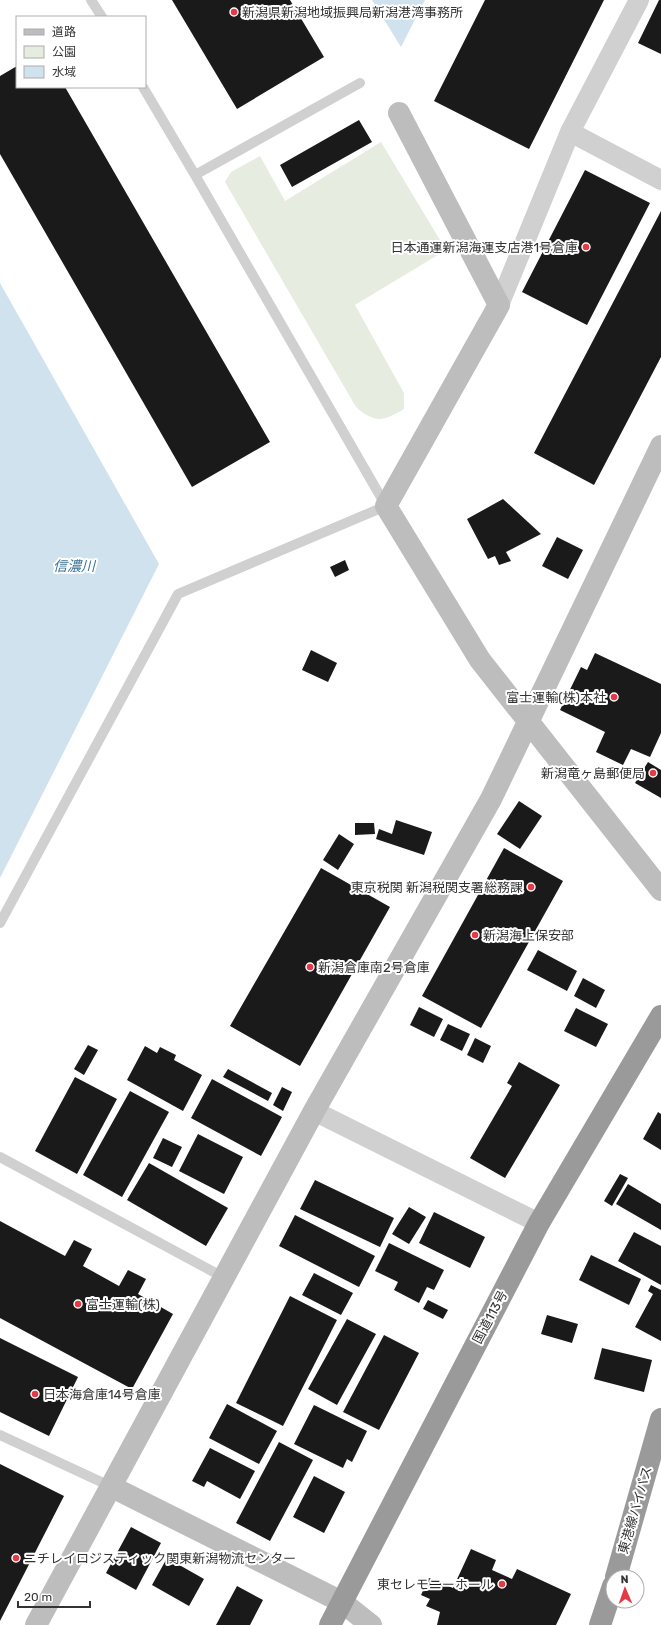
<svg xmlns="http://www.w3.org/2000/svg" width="661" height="1625" font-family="Rubik,'Noto Sans JP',sans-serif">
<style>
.green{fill:#e6ecdf}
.water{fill:#cfe2ee}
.building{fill:#1a1a1a}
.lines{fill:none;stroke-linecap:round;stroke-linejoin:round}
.lane{stroke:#d0d0d0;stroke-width:10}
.street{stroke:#d0d0d0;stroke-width:20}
.secondary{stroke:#bdbdbd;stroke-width:22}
.highway{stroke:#9a9a9a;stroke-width:22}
.poi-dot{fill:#e63946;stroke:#fff;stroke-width:1.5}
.labels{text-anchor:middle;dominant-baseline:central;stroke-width:4;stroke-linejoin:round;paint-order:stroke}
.poi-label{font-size:13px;fill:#333;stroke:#fff;text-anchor:start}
.street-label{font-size:13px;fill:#333;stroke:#fff}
.water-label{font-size:14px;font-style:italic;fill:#3f7597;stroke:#fff}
</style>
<rect width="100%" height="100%" fill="#fff"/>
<path class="green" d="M381 142 446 250 355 305 404 393V409C384 421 375 424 356 407L225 182 231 172 260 156 285 201Z"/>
<path class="water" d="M372 0H425L401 47Z
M0 283 159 564 0 878Z"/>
<path class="building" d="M172 0H290L324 57 237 109Z
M485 0H604L529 149 434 101Z
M659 0H661V54L638 43Z
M17 66V87H65L270 442 192 487 0 154V76Z
M359 120 372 142 292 187 280 165Z
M585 170 650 203 587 325 522 292Z
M661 211V357L594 485 534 453Z
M503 499 541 534 506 552 511 561 499 565 495 556 488 559 467 519Z
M557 537 583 550 568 579 542 566Z
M345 560 349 570 335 577 330 567Z
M311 650 337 663 328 682 302 670Z
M595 653 661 684V733L650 757 631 749 623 765 596 752 605 732 560 710 581 667 587 670Z
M648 762 661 770V798L635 783Z
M519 801 542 816 520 849 497 834Z
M396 820 432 832 424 855 376 839 379 829 392 834Z
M355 823H374L375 834 355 835Z
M339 834 354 844 338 870 323 860Z
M504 848 563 881 481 1028 422 996Z
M321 868 390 907 300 1066 230 1026Z
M538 950 577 971 567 991 527 970Z
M583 978 605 990 596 1008 574 996Z
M419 1007 443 1019 434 1037 410 1025Z
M576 1008 608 1024 596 1047 564 1031Z
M448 1024 470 1034 462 1051 440 1040Z
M475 1038 491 1046 483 1063 467 1055Z
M88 1045 98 1050 84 1075 74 1069Z
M145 1046 157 1053 160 1047 176 1055 174 1060 202 1075 183 1111 127 1080Z
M519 1062 560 1085 505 1178 470 1158 512 1086 507 1083Z
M228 1069 272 1093 268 1101 223 1077Z
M75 1077 117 1099 77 1174 35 1151Z
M212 1079 282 1117 261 1156 191 1118Z
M282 1087 292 1092 283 1111 273 1105Z
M130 1091 169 1112 122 1197 83 1175Z
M658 1112 661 1114V1150L643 1139Z
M198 1134 243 1157 224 1194 179 1171Z
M163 1138 182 1147 172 1167 153 1158Z
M149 1163 228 1208 206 1246 127 1200Z
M620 1174 628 1178 612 1206 604 1201Z
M315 1180 394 1218 380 1247 300 1209Z
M628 1184 661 1204V1230L616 1204Z
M409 1207 426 1217 409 1244 392 1234Z
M434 1212 485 1237 470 1268 419 1243Z
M295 1215 375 1256 359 1287 279 1246Z
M0 1221 65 1256 74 1240 92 1249 83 1266 119 1286 128 1270 146 1279 138 1294 173 1314 132 1389 0 1318Z
M634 1232 661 1246V1285L618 1261Z
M389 1243 444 1270 434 1290 427 1287 419 1303 394 1290 398 1282 375 1271Z
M591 1255 641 1279 629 1305 579 1280Z
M314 1273 353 1293 341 1315 302 1295Z
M651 1285 661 1290V1341L635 1327 653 1294 648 1291Z
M290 1296 337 1320 283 1426 236 1403Z
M428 1300 448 1310 443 1319 423 1309Z
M547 1315 578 1324 572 1343 541 1334Z
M347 1319 376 1334 337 1405 308 1389Z
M384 1335 419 1353 379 1430 343 1412Z
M0 1338 78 1377 49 1436 0 1412Z
M602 1348 652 1360 644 1392 594 1379Z
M227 1404 277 1431 259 1464 209 1438Z
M314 1405 367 1431 352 1462 347 1459 343 1468 294 1444Z
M279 1442 313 1460 270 1541 236 1523Z
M210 1448 255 1471 240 1499 207 1481 204 1487 192 1481Z
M0 1464 64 1496 0 1621Z
M314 1476 345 1492 324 1533 293 1517Z
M131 1527 161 1543 136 1590 106 1573Z
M471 1549 496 1560 492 1570 512 1579 517 1569 571 1594 556 1625H437L440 1612 426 1606 430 1599 421 1595 429 1578 453 1588Z
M167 1558 204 1579 189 1606 152 1585Z
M237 1586 263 1600 250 1625H216Z"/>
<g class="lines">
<path class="lane" d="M91 0 102 17
M195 175 360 83
M0 923 178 594 386 506 195 175 143 87
M0 1157 223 1277
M0 1435 112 1487"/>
<path class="street" d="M570 132 661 180
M499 305 570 132 639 0
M314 1111 539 1223"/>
<path class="secondary" d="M399 113 499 305 386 506 480 660 661 890
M112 1487 342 1602 371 1625
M36 1625 314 1111 491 799 661 446"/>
<path class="highway" d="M616 1577 661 1419
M330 1625 539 1223 661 1016
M600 1625 613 1586"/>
</g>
<g class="poi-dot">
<circle cx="234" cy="12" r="4"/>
<circle cx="586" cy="247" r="4"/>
<circle cx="614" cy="697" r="4"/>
<circle cx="653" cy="773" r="4"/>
<circle cx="531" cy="887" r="4"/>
<circle cx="475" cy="935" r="4"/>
<circle cx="310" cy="967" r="4"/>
<circle cx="78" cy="1304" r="4"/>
<circle cx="35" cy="1394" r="4"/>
<circle cx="16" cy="1558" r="4"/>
<circle cx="502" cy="1584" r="4"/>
</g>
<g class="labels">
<g class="poi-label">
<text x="242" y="12">新潟県新潟地域振興局新潟港湾事務所</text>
<text x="578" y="247" text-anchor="end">日本通運新潟海運支店港1号倉庫</text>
<text x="606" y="697" text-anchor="end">富士運輸(株)本社</text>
<text x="645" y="773" text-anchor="end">新潟竜ヶ島郵便局</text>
<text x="523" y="887" text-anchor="end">東京税関 新潟税関支署総務課</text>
<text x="483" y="935">新潟海上保安部</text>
<text x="318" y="967">新潟倉庫南2号倉庫</text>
<text x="86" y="1304">富士運輸(株)</text>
<text x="43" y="1394">日本海倉庫14号倉庫</text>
<text x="24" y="1558">ニチレイロジスティック関東新潟物流センター</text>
<text x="494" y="1584" text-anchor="end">東セレモニーホール</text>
</g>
<g class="street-label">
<text transform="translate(490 1317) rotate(-62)">国道113号</text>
<text transform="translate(635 1510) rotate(-74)">東港線バイパス</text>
</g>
<g class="water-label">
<text x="74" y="566">信濃川</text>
</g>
</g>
<rect x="16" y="16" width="130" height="72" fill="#ffffff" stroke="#adadad"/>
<rect x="24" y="29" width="20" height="6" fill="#bdbdbd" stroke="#adadad"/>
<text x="52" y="36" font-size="12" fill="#333333">道路</text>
<rect x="24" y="46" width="20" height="12" fill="#e6ecdf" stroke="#adadad"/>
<text x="52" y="56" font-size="12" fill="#333333">公園</text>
<rect x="24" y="66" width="20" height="12" fill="#cfe2ee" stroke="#adadad"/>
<text x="52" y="76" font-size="12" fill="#333333">水域</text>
<g transform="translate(625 1589) rotate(358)"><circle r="19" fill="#ffffff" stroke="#adadad"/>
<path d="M0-3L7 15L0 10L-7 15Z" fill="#e63946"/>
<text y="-6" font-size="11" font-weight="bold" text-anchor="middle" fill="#333333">N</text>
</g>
<path d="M18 1601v6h72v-6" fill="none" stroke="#333333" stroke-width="2"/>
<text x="24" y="1601" font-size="12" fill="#333333" stroke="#ffffff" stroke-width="3" paint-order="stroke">20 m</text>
</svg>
